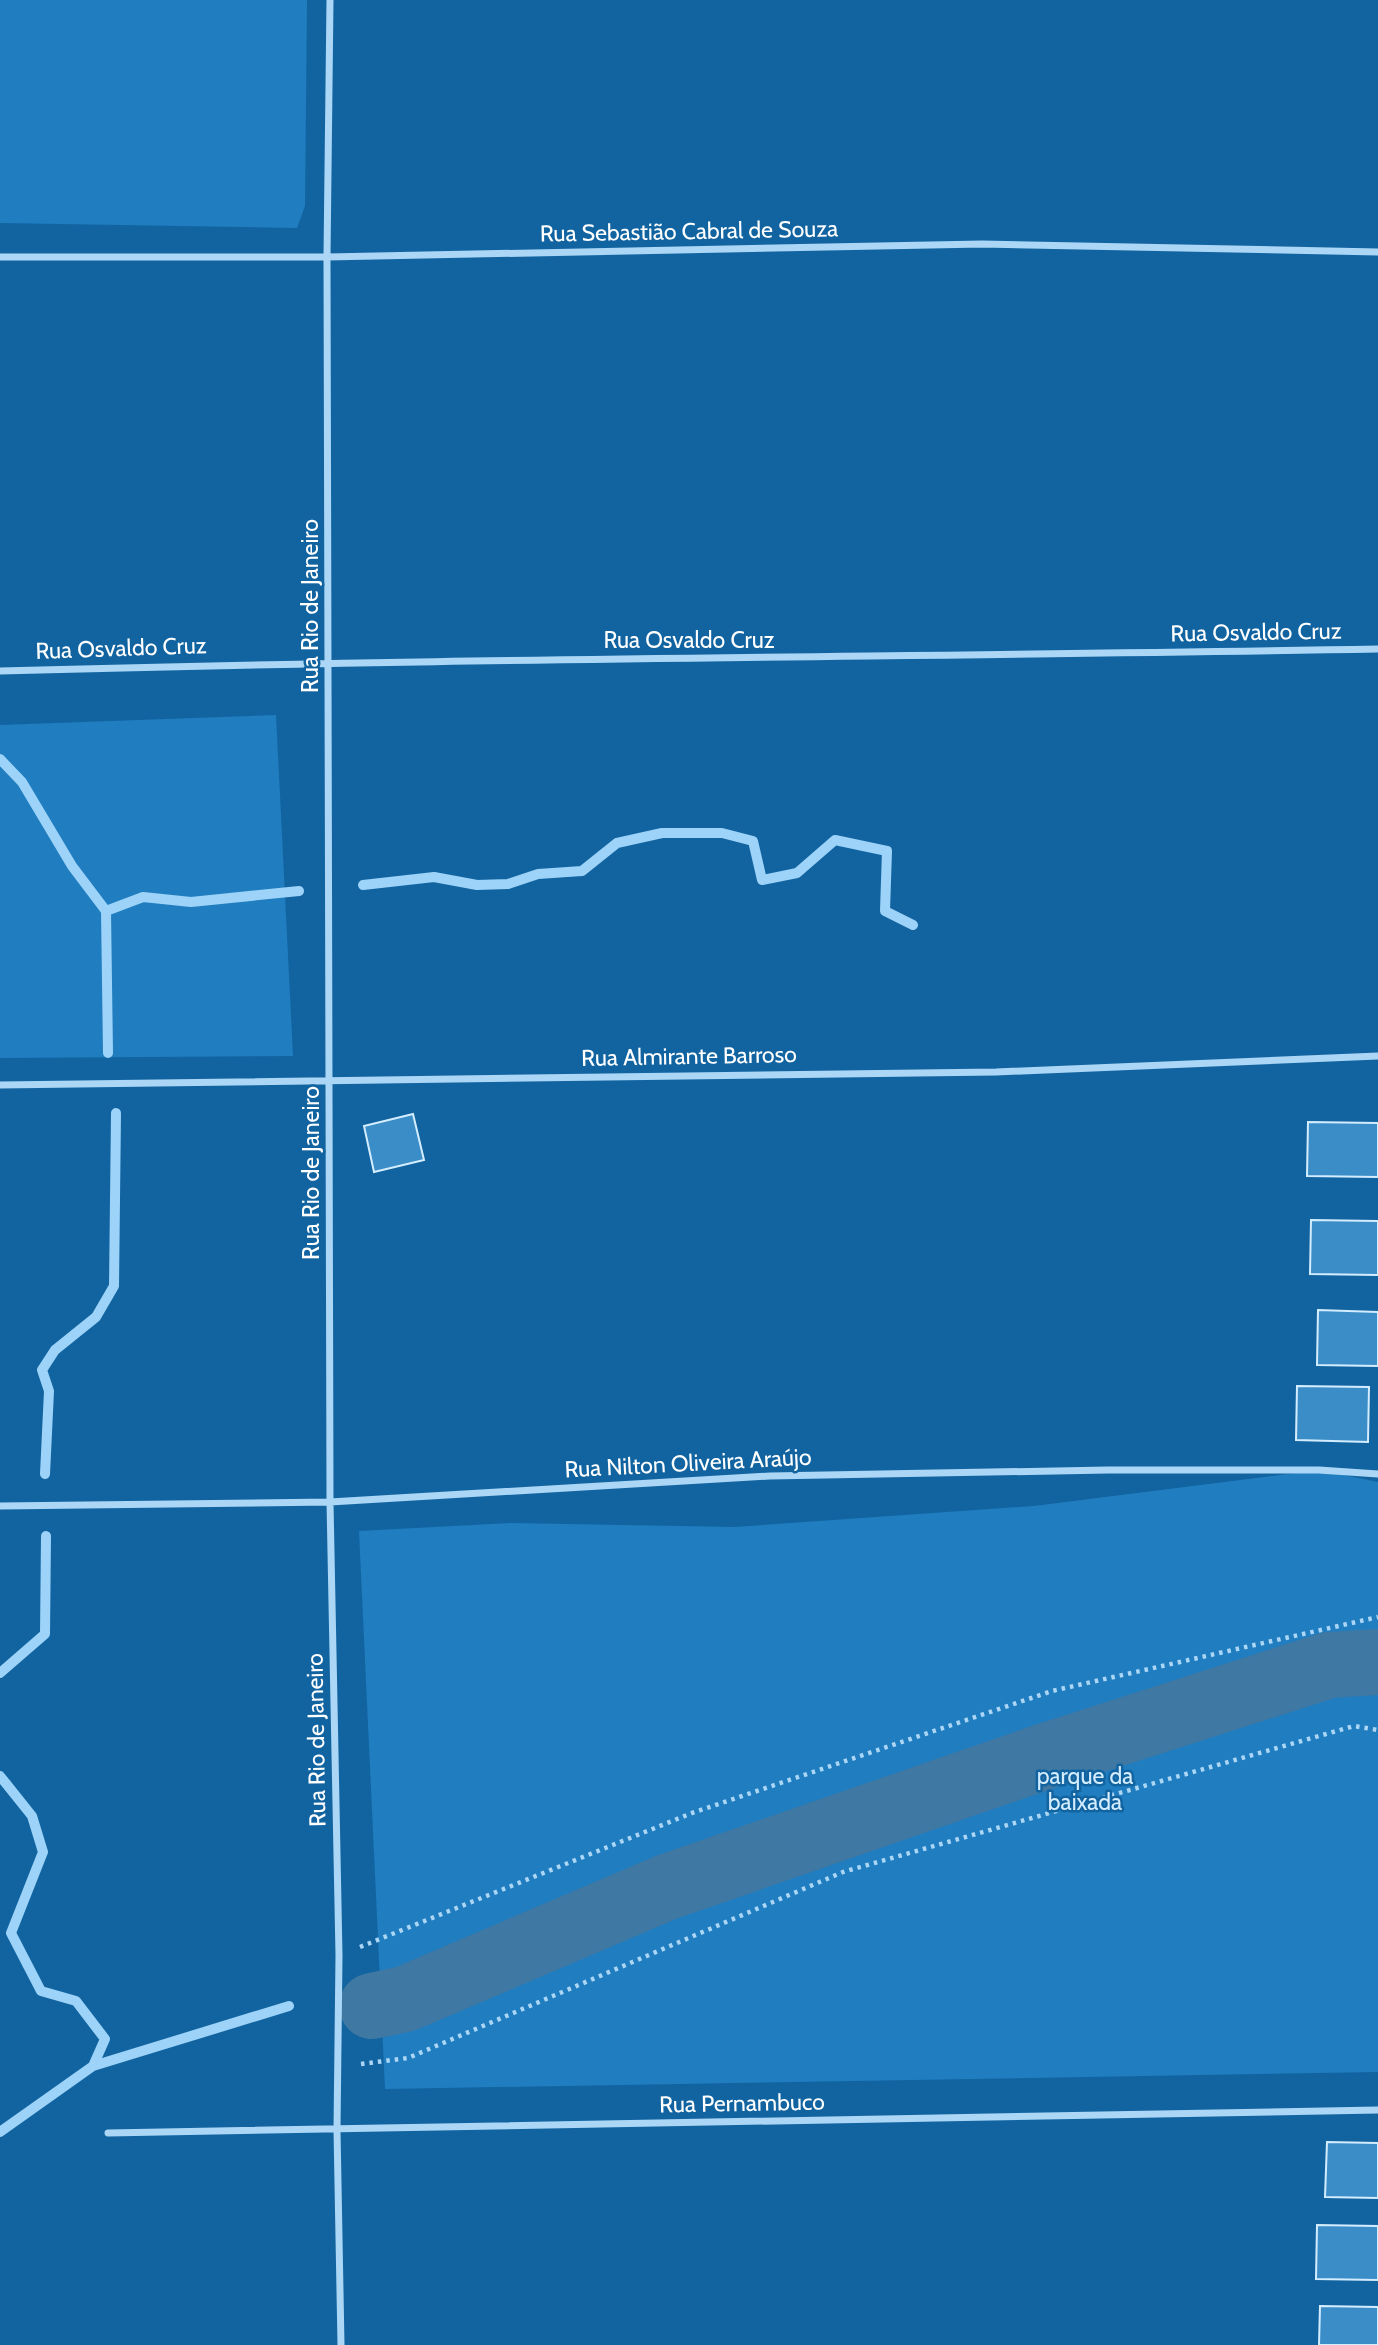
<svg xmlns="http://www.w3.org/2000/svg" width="1378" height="2345" font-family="Cabin,sans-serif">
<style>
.green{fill:#207dbf}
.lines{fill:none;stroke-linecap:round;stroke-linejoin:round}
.stream{stroke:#9dd3f8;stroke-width:10}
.river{stroke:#3f78a3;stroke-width:66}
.building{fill:#3b8dc8;stroke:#d4edfe;stroke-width:2}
.path{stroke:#abd6f5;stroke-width:4.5;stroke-dasharray:3.5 5;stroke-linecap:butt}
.minor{stroke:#abd6f5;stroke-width:7}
.labels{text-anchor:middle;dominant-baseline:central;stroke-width:5;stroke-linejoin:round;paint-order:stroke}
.street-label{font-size:23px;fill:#fff;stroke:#1264a1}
.park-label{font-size:23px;fill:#d4edfe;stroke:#1264a1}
</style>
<rect width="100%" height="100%" fill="#1264a1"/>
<path class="green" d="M0 0H307L305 206 297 228 0 223Z
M276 715 293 1056 0 1058V725Z
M1319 1470 1378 1482V2072L385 2089 359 1531 510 1523 735 1527 1034 1506Z"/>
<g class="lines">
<path class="stream" d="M0 759 22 782 72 866 106 911 108 1053
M363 885 434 877 477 885 508 884 538 874 582 871 617 843 662 833H722L753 841 762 880 797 873 835 840 887 851 885 911 913 925
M106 911 143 897 191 902 299 891
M45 1474 49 1391 42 1370 55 1350 96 1317 114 1286 116 1113
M0 1673 45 1634 46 1536
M0 1776 32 1816 43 1852 11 1933 41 1991 76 2001 105 2039 93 2066
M0 2132 93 2066 289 2006"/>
<path class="river" d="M372 2006 405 1999 667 1887 1043 1757 1329 1665 1378 1662"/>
</g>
<path class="building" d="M413 1114 424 1160 374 1172 364 1126Z
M1308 1122 1378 1123V1177L1307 1176Z
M1311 1220 1378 1221V1275L1310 1274Z
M1318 1310 1378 1312V1366L1317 1365Z
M1297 1386 1369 1387 1368 1442 1296 1440Z
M1327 2142 1378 2143V2198L1325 2197Z
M1317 2225 1378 2226V2280L1316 2279Z
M1320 2306 1378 2307V2345H1319Z"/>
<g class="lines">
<path class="path" d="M360 1947 692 1813 1052 1691 1378 1617
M361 2064 408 2058 843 1872 1354 1726 1378 1730"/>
<path class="minor" d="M330 0 327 257 330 1502 339 1955 337 2130 341 2345
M0 257H327L982 244 1378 252
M0 671C459 658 919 657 1378 649
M0 1085 996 1072 1378 1056
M0 1506 330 1502 770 1476 1108 1470H1319L1378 1474
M108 2133 1378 2110"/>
</g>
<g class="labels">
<g class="street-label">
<text transform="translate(689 231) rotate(-1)">Rua Sebastião Cabral de Souza</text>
<text transform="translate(310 606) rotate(-90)">Rua Rio de Janeiro</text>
<text transform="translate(1256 632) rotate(-1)">Rua Osvaldo Cruz</text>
<text x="689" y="640">Rua Osvaldo Cruz</text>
<text transform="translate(121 648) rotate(-2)">Rua Osvaldo Cruz</text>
<text transform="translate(689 1056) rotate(-1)">Rua Almirante Barroso</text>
<text transform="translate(311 1173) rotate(-90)">Rua Rio de Janeiro</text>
<text transform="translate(688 1463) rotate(-3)">Rua Nilton Oliveira Araújo</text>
<text transform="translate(316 1740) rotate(-91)">Rua Rio de Janeiro</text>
<text transform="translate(742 2103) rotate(-1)">Rua Pernambuco</text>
</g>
<g class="park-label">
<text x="1085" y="1776">parque da<tspan x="1085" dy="26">baixada</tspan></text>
</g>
</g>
</svg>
